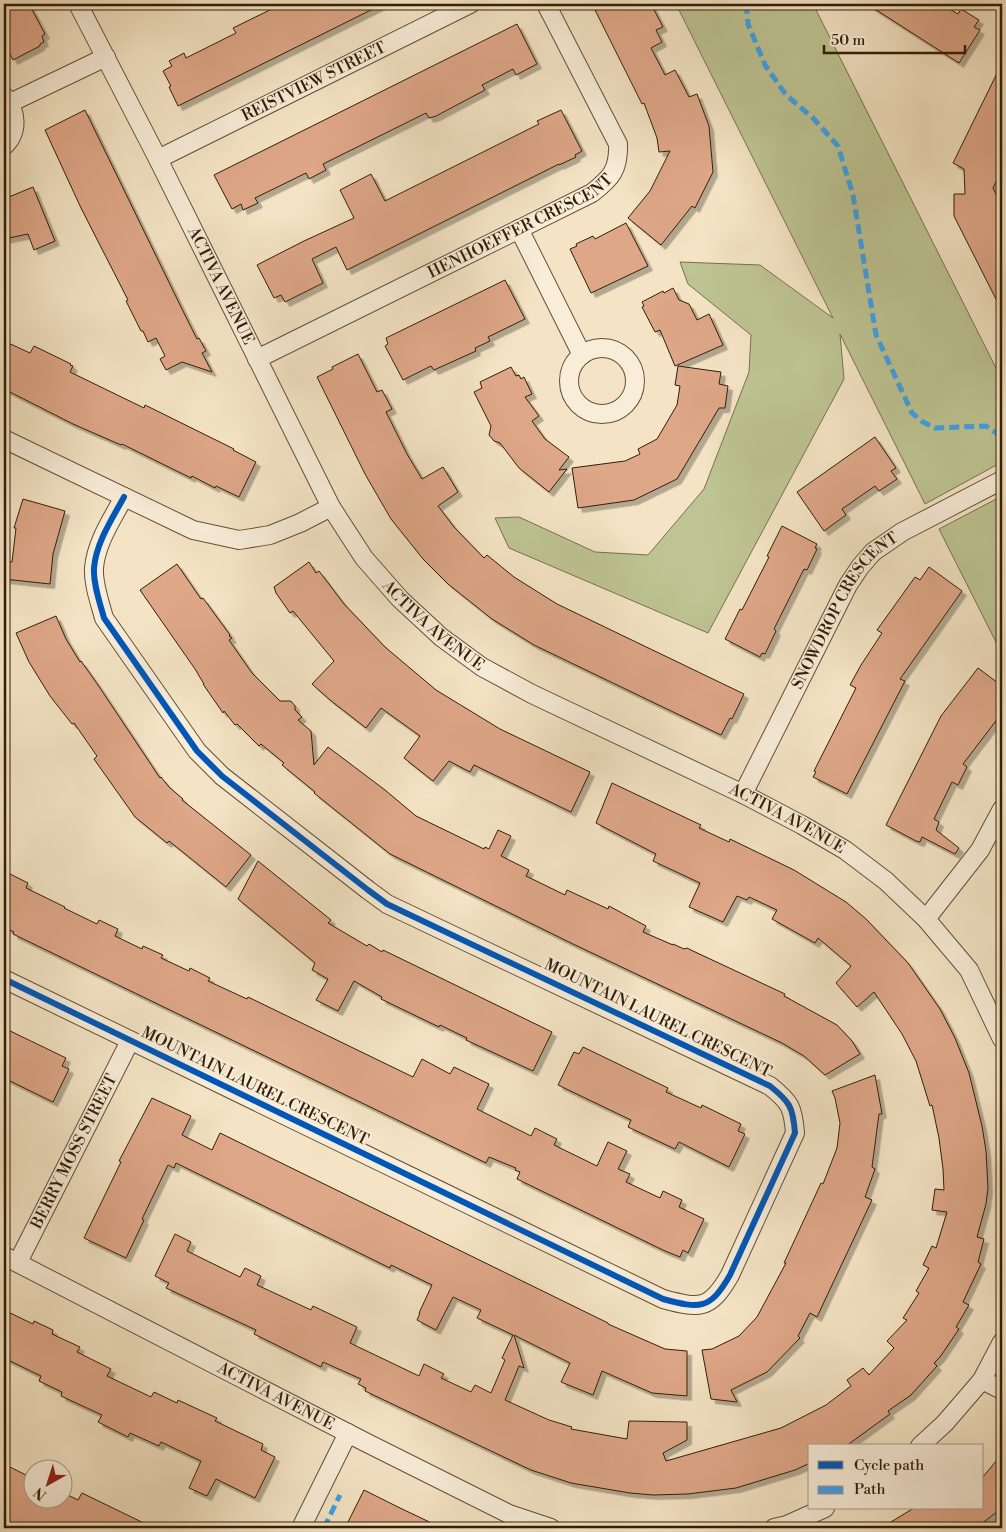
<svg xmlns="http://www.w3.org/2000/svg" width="1006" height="1532" font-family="'Libre Bodoni',serif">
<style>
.green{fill:#bec493;stroke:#78714c}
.building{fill:#dea788;stroke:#321e06;filter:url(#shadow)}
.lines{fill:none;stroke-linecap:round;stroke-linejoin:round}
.minor-casing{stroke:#625036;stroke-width:20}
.minor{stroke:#f8edd9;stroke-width:18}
.quiet{stroke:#3ea2e9;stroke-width:5;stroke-dasharray:10 5;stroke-linecap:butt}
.cycleway-casing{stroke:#f8edd9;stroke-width:9}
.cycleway{stroke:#0057b8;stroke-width:6}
.labels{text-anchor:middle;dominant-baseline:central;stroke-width:4.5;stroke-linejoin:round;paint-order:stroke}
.street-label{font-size:16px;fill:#321e06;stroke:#f8edd9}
</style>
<defs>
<filter id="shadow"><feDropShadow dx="4.5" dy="4.5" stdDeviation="0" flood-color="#0004"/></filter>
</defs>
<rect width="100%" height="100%" fill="#f4e4c5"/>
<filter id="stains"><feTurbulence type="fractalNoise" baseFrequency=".004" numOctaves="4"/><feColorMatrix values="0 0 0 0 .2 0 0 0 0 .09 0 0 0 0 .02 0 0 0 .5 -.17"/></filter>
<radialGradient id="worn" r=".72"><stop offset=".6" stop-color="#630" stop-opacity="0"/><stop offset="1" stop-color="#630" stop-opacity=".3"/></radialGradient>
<path class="green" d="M676 4H813L1002 380V462L925 504 840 334 844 379 708 633 509 548 495 518 519 517 595 552 648 555 704 489 749 372 751 335 688 284 680 262 760 265 833 318Z
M1002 496V654L939 529Z"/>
<path class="building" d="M4 4H29L45 34 42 36 44 42 40 44V46L13 60 4 43Z
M282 4H383L178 106 169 87 171 86 163 71 172 66 169 61 184 53 186 58 236 33 233 28Z
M592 4H651L663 27 656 30 662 42 651 48 665 75 675 70 689 97 697 94 709 126 713 172 695 208 692 206 661 245 628 218 650 191 670 151 659 152 657 138 644 103 642 104Z
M867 4H941L958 14 961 9 979 20 974 27 980 30 959 63Z
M517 24 537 64 516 75 513 69 482 85 485 90 436 116 429 118 426 113 323 164 326 170 309 179 306 173 255 198 258 203 243 210 241 204 232 209 214 175Z
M1002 63V169L993 188 1002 206V311L954 216V194H965L964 169 953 163Z
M85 110 181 307 197 339 199 338 206 351 202 353 212 372 182 362 166 370 160 359 165 356 156 338 148 342 143 331H141L126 301 128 300 81 208 45 130Z
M561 110 582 151 575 155 576 157 559 165V164L347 270 336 247 312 259 323 283 285 302 281 295 274 298 257 265 304 241 354 218 340 190 371 174 385 201 539 124 537 121Z
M33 187 55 241 34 250 28 234 4 239V199Z
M626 223 648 266 591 293 570 249 577 246 576 244 593 236 595 239Z
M505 280 525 319 488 337 490 341 475 348 476 351 434 370 431 366 403 380 385 346 388 344 386 338Z
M673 288 679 300 689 304 697 320 709 314 723 345 675 366 660 330 655 332 642 307 644 306 642 302 663 291 664 293Z
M4 341 30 353 34 346 71 364 70 365 73 366 70 372 144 408 145 405 234 449 233 450 256 462 239 497 216 486 215 488 192 476 191 478 122 444 121 445 73 424 4 389Z
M358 354 377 392 382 390 392 409 386 412 407 454 422 479 443 467 458 492 438 506 454 527 484 558 487 555 514 577 557 604 744 694 732 719 730 718 721 735 534 645 492 619 448 584 423 559 391 519 365 474 317 377 333 369 332 367Z
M678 366 721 372 719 384 728 386 725 408H719L677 479 634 500 578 508 572 468 625 461 640 454 638 449 657 439 677 405 680 386 675 385Z
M511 367 516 376 519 375 521 379 524 377 532 394 525 397 539 416 532 421 545 439 569 457 559 470 567 469 549 492 519 468 500 443 494 441 489 435 491 426 474 392 482 388 480 382Z
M875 437 896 468 891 471 897 479 879 491 875 486 842 509 846 515 824 531 797 492Z
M23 499 65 511 53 554 50 584 4 579V561L12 562 16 528H14Z
M782 526 817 544 815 548 817 549 807 570 804 569 774 629 776 631 765 654 762 653 760 657 725 639 740 609 742 610 769 557 767 556Z
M309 562 316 573 319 571 344 604 385 647 436 690 500 729 590 772 571 812 474 765 470 772 449 761 433 781 404 758 420 736 381 708 366 728 330 700 312 684 334 661 293 611 290 613 276 593 274 587Z
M177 564 201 599 203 598 230 635 229 636 232 638 229 640 252 673 280 701H291L295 706V710L302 717 298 720 311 731 314 765 328 747 385 790 416 816 484 849 485 847 489 849 498 830 511 836 501 856 529 870 526 876 565 895 567 890 608 909 609 906 646 926 643 932 673 945V944L684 949 687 948 693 951 785 994 784 996 837 1025 852 1041 860 1054 825 1075 804 1056 782 1043 573 944 390 854 314 793 315 792 282 765 284 763 261 744 259 746 237 724 235 725 224 711 223 713 203 684H204L195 669 140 590Z
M929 567 962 591 900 679 905 681 847 794 813 777 816 772 814 771 856 688 850 685 861 665 882 633 877 630 915 577 920 580Z
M56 616 66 639 80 662 81 661 98 685 160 778 161 777 169 787 183 799 182 800 251 855 226 887 169 841 167 843 135 817 94 759 97 756 74 723 72 724 50 696 29 662 16 633Z
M978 668 1002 686V713L963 764 967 767 958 785 952 782 934 819 939 822 936 830 959 848 955 854 922 837 920 842 916 841 886 825 941 716Z
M612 783 701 825 699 828 729 842 730 839 794 870 846 902 866 919 908 963 940 1009 955 1038 969 1073 982 1126 986 1151 988 1188 986 1204 977 1237 984 1239 978 1262 981 1264 963 1302 969 1305 956 1327 959 1329 940 1357 934 1363 937 1366 911 1395 888 1411 890 1414 846 1446H810V1463L795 1470 736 1488 688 1494 653 1495 630 1493 571 1483 531 1470 365 1391 366 1388 358 1384 361 1379 323 1362 321 1367 254 1334 256 1330 166 1288 169 1283 155 1276 175 1234 191 1242 187 1251 240 1277 245 1268 261 1276 257 1285 311 1310 313 1306 357 1327 350 1343 419 1376 424 1364 444 1374 441 1378 471 1392 475 1385 491 1393 505 1360 502 1358 513 1335 477 1318 481 1310 453 1297 436 1330 417 1320 420 1313H419L432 1285 391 1265 390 1268 176 1163 174 1168 168 1165 142 1219 144 1220 126 1258 84 1238 121 1162 119 1161 152 1098 191 1116 182 1135 212 1150 220 1133 608 1323V1324L665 1349 687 1351V1396L652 1393 602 1371 593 1395 561 1382 570 1363 514 1335 524 1368 519 1366 505 1400 549 1420 572 1427 571 1429 627 1439 629 1421 687 1422V1440L663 1453 666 1461 781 1428 826 1405 851 1386 847 1380 863 1368 869 1375 894 1348 887 1341 907 1320 903 1318 919 1293 916 1291 929 1268 923 1265 932 1246 936 1248 947 1212 932 1210 935 1189 944 1190 943 1169 939 1138 932 1105 930 1106 916 1061 902 1034 874 992 857 1007 836 983 851 966 818 938 815 943 772 919 777 910 749 897 747 900 737 896 723 922 689 907 700 883 653 861 656 854 596 823Z
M258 861 331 920 328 923 367 946 369 944 382 952 383 950 552 1032 533 1071 466 1040 467 1038 440 1025 439 1027 381 999 382 997 354 981 338 1011 316 1000 328 979 312 970 315 963 238 899Z
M4 871 28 883 26 888 65 907 64 908 97 924 99 920 118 929 115 936 142 949 143 946 163 955 161 958 189 971 190 968 210 978 208 981 247 999 248 997 413 1077 422 1059 450 1074 454 1067 489 1084 477 1109 531 1136 535 1128 557 1139 554 1145 597 1166 608 1142 627 1151 618 1169 630 1174 626 1182 660 1198 663 1191 682 1200 679 1207 704 1219 688 1253 683 1250 680 1257 665 1251 517 1179 520 1172 515 1170 516 1168 489 1157 486 1163 13 934 14 932 4 927Z
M4 1028 66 1058 62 1066 69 1069 53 1102 4 1078Z
M583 1047 668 1088 666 1092 701 1108 702 1105 741 1124 738 1131 745 1134 729 1167 679 1142 675 1149 628 1127 631 1120 558 1085 574 1052 579 1054Z
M875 1075 882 1114H879L872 1167 875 1169 865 1197 872 1200 817 1317 810 1313 798 1336 800 1338 767 1372 731 1390 737 1402 711 1399 702 1350 712 1349 739 1336 757 1317 786 1263H784L821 1183 823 1184 837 1148 840 1123 835 1098 832 1091Z
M4 1310 33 1324 34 1321 53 1330 52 1334 80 1347 77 1352 111 1369 107 1376 151 1397 154 1392 177 1403 178 1400 217 1418 215 1421 263 1444 261 1450 275 1457 255 1498 216 1479 207 1496 189 1488 201 1461 161 1442 159 1446 130 1433 128 1437 98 1422 102 1415 61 1396 62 1392 39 1381 41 1376 4 1358Z
M1002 1454V1508L976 1528H881L914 1508H982V1478Z
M4 1464 32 1478V1500H62V1492L78 1500 82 1493 154 1528H19L4 1521Z
M364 1490 398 1507 442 1528H345Z"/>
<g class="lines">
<g class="minor-casing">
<g id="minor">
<path id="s1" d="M78 4 158 159 331 507 364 558 400 599 441 637 482 667 532 694 743 794 802 825 845 850 886 881 926 919 969 970 1002 1039"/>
<path d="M4 96C17 111 19 132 4 146"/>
<path d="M10 103 106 57"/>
<path id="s2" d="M158 159 470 4"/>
<path d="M519 229 582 355"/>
<circle cx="602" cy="381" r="33"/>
<path id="s3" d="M257 359 592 193C611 178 619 170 618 144L546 4"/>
<path d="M4 439 193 530 239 540 270 535 300 523 331 507"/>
<path id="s4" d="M743 794 848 585 860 567 873 552 902 532 1002 480"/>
<path d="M926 919 980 850 1002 809"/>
<path d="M4 979 663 1299C700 1309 710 1310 730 1275L795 1133C793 1107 790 1102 770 1086L387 904 368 890 222 776 197 751 104 618C100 603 93 584 94 568 96 543 112 519 124 497"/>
<path id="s5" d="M4 1256 367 1443 509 1514 551 1528"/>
<path id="s6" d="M18 1262 130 1041"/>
<path d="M982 1380 1002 1390"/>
<path d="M920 1446 945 1423 982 1380 1002 1342"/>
<path d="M301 1528 348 1433"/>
<path d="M774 1528 787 1525 825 1508"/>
</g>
</g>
<use href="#minor" class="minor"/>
<path class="quiet" d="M746 4 748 24 765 65 786 95 813 118 838 146 853 195 876 335 912 413 923 422 935 428 986 426 1002 437
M324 1528 340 1495"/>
<g class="cycleway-casing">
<path id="cycleway" d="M4 979 663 1299C700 1309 710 1310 730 1275L795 1133C793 1107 790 1102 770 1086L387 904 368 890 222 776 197 751 104 618C100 603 93 584 94 568 96 543 112 519 124 497"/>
</g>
<use href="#cycleway" class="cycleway"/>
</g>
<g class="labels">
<g class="street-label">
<text stroke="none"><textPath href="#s2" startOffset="174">REISTVIEW STREET</textPath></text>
<text stroke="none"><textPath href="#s3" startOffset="295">HENHOEFFER CRESCENT</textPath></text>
<text stroke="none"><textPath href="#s1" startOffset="316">ACTIVA AVENUE</textPath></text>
<text stroke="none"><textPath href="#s4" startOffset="211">SNOWDROP CRESCENT</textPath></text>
<text stroke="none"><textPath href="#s1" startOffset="721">ACTIVA AVENUE</textPath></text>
<text stroke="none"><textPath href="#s1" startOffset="1126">ACTIVA AVENUE</textPath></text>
<text transform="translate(658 1018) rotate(26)">MOUNTAIN LAUREL CRESCENT</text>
<text transform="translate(255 1086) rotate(26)">MOUNTAIN LAUREL CRESCENT</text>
<text stroke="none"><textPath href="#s6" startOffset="124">BERRY MOSS STREET</textPath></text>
<text stroke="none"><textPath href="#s5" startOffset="306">ACTIVA AVENUE</textPath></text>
</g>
</g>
<rect width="1006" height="1532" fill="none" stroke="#f4e4c5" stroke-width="20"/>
<rect x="5" y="5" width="996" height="1522" fill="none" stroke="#321e06" stroke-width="2.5"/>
<rect x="10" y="10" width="986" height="1512" fill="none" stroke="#321e06"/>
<rect x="808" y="1444" width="175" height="65" fill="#f8edd9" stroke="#a99a85"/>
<rect x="818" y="1461" width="25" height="8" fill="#0057b8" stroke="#a99a85"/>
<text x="854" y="1470" font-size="15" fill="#321e06">Cycle path</text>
<rect x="818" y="1486" width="25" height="8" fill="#3ea2e9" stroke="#a99a85"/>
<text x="854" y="1494" font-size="15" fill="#321e06">Path</text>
<g transform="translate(48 1484) rotate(219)"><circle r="24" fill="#f8edd9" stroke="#a99a85"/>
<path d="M0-4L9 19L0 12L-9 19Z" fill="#8f2418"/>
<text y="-8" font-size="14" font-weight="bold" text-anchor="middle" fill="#321e06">N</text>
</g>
<path d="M824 45v8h141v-8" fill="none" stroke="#321e06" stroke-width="2.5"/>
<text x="831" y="45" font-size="15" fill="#321e06" stroke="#f8edd9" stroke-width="4" paint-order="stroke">50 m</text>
<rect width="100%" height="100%" filter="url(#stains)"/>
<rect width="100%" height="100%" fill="url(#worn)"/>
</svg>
